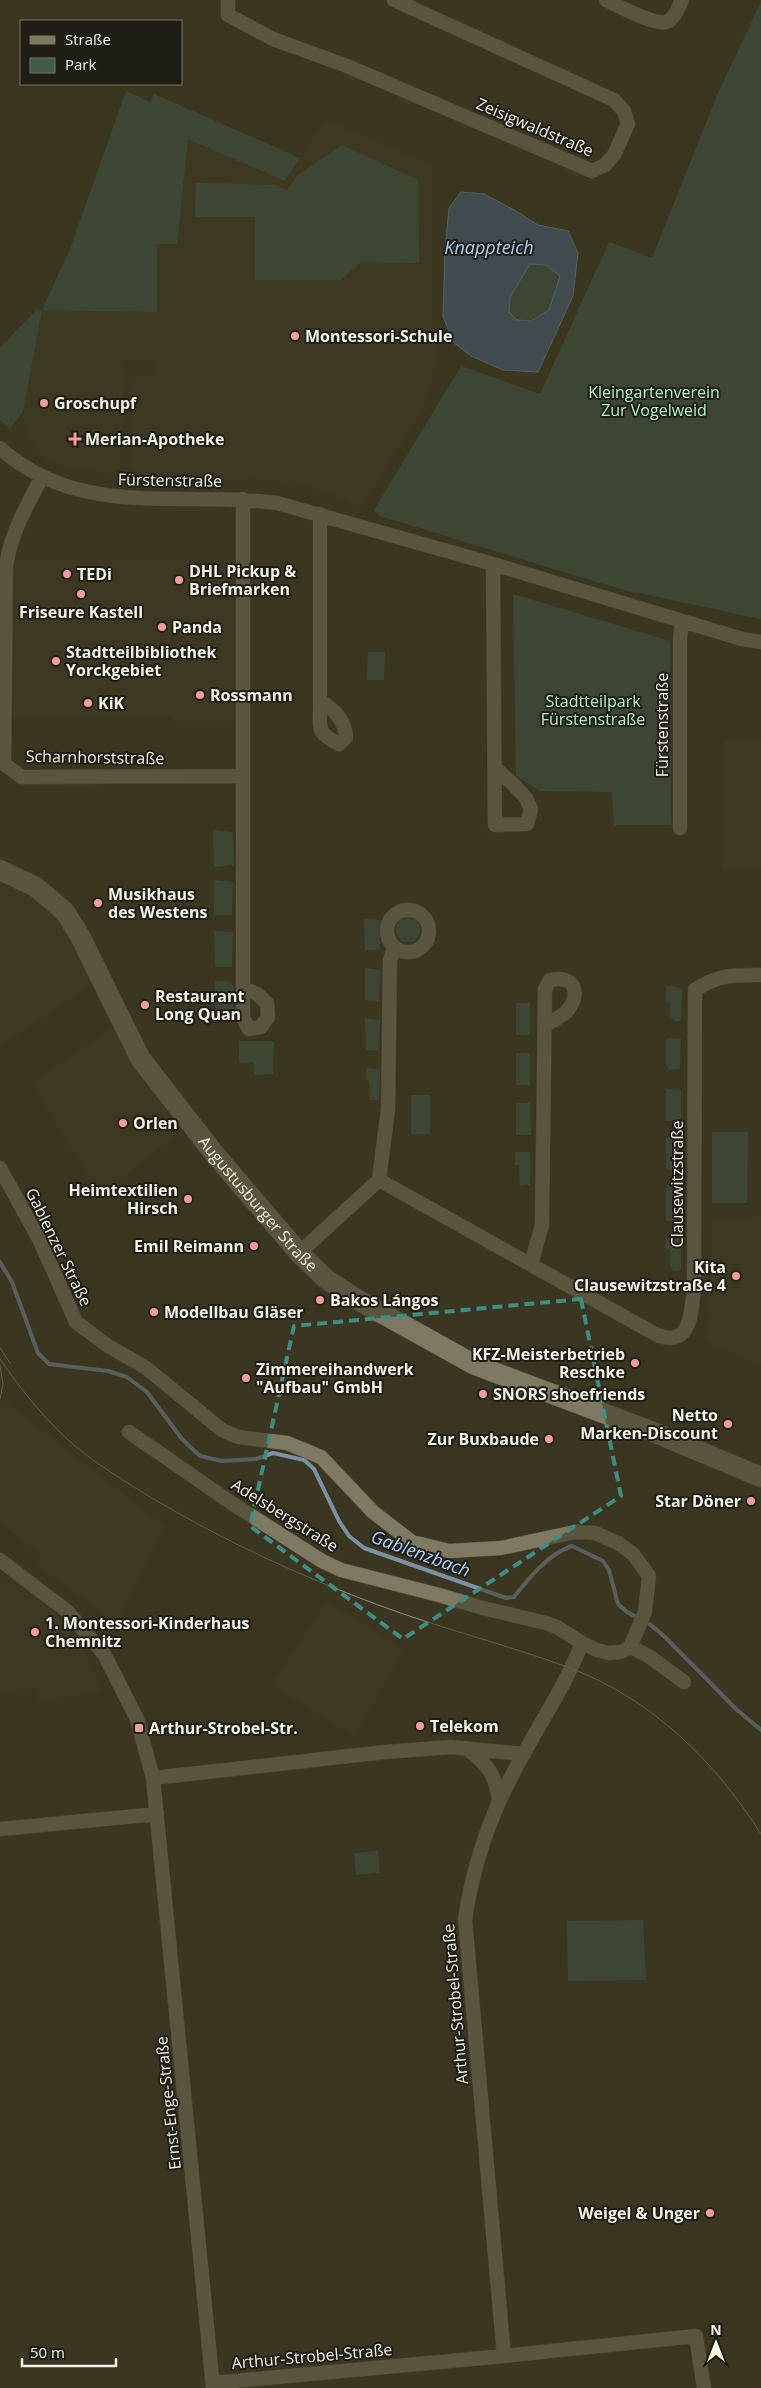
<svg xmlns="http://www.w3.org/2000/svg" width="761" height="2388" font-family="'Open Sans',sans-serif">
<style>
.built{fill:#423d20}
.green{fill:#415a4a}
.water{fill:#486688;stroke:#7c91a4;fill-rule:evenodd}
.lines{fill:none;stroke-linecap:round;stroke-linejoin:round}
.stream{stroke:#7c91a4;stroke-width:4}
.street-casing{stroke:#585642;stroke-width:15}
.secondary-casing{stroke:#585642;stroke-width:21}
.street{stroke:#7e7a62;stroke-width:14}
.secondary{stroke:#7e7a62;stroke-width:20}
.tram{stroke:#93907e;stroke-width:1}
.marked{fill:none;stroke:#3d8f86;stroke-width:4;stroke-dasharray:10 6;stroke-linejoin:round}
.poi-dot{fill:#f49b9f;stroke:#1f1d14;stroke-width:2}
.labels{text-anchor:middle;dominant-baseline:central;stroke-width:4;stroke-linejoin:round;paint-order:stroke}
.street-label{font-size:16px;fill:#f6f4e6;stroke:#1f1d14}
.poi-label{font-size:16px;font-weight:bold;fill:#f6f4e6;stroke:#1f1d14;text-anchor:start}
.park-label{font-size:16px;fill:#aff7c8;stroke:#1f1d14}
.water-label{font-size:18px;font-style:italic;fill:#aad1fe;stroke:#1f1d14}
</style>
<rect width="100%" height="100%" fill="#3a3621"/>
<path class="built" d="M325 120 432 165 433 367 431 384 422 411 363 505 356 507 333 494 291 482 259 479 144 480 129 473V388L139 376 158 375V360L123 361 120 474H109L48 461 28 439 23 412 42 310 157 312V244L177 243 188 138 285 181Z
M13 560H237L236 721H172V715L10 717Z
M723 741H761V870H722Z
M0 881 36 897 54 915 70 936 92 983 0 1047Z
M113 1027 138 1068 186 1127 100 1195 32 1084Z
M761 1217V1365L704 1340 711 1304 712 1218Z
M8 1404 166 1527 118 1623 35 1564 41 1554 0 1523V1411Z
M15 1581 56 1614 84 1650 103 1691 38 1701 35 1688 0 1693V1582Z
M327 1601 403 1649 356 1737 271 1685Z"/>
<path class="green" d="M761 2V619L620 589 380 516 374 510 461 366 540 394 609 242 652 258 718 93Z
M126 91 150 102 154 94 300 158 285 181 188 139 177 244H157V312L42 310 23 412 10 429 0 420V348L37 309 42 310 70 249Z
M342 145 418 180 419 263 361 262 341 280H255V217H195L196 183 276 185 287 190 298 175Z
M530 264 546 265 560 276 549 310 531 321 517 320 509 312 510 297Z
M513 594 670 641 671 825H614L612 792 540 791 516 776Z
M368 652H385L384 680H367Z
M213 830 233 832 234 865 214 867Z
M214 880 233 882 232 915H214Z
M396 930a12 12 0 1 1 24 0a12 12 0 1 1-24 0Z
M364 919 381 920 380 950H365Z
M214 931 233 932 232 967H215Z
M365 968 380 970 379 1001 365 1000Z
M215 981 231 982 233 986 234 1014 232 1017H215Z
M666 986 678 987 682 990 681 1021H676L670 1016V1001L666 1000Z
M516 1003H530V1035H516Z
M365 1018 380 1020 378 1050H366Z
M666 1038 681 1039 680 1069 670 1070 666 1065Z
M239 1041H274L273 1074 254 1075V1062L239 1063Z
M516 1053H530V1085H516Z
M366 1068 380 1070 379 1100H370L369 1081 366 1080Z
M666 1089 681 1090V1118L680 1120 666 1121Z
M411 1095H430V1134H411Z
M516 1103H530L531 1135H516Z
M712 1132H748L747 1203H712Z
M666 1138H679V1169L666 1170Z
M515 1152H530V1185L520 1186 519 1165H515Z
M666 1188 681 1189V1220L666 1221Z
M666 1238H681V1270L674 1271 670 1266V1250L666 1249Z
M378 1851 380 1873 356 1875 354 1853Z
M643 1920 646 1980 568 1981 567 1921Z"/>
<path class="water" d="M461 192 484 194 516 211 538 225 568 231 578 253 573 296 538 372 503 370 471 356 453 342 443 316 445 250 449 208ZM530 264 546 265 560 276 549 310 531 321 517 320 509 312 510 297Z"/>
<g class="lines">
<path class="stream" d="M0 1262 12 1282 38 1353 49 1364 108 1371 127 1377 147 1392 182 1439 200 1456 222 1461 256 1459 273 1453 304 1460 314 1469 339 1521 349 1536 364 1548 506 1598 514 1597C529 1578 548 1554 572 1546L603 1561 609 1570 618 1604 627 1612 651 1625 666 1638 736 1709 761 1730"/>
<g class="street-casing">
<path id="street" d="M228 0V15L273 39 347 66 592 171 605 165 614 155 628 124 624 111 614 100 394 0
M606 0C619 6 653 25 666 22 675 19 678 8 682 0
M0 448C80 520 181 490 277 503L493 564 742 639 761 642
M42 477C26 507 12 531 6 565L4 764 22 777 243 776
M320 514V701C321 727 314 732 339 744L346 737C345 720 334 709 320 701
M493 564 495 825 527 824 531 809 526 798 513 784 495 768
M680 828V639L682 622
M387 931a21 21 0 1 1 42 0a21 21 0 1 1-42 0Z
M243 988 257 994 267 1003 268 1017 261 1027 249 1029 243 1018V499
M0 1168 40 1241 76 1322 108 1346 145 1367 222 1430 238 1437 287 1443 321 1457 373 1512 412 1542 449 1551 501 1548 575 1532 595 1533 618 1543 634 1555 649 1576 645 1612 630 1647 621 1652 609 1653 597 1650 582 1643 557 1627 546 1623 483 1608 439 1595 341 1570 322 1561 233 1504 129 1432
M379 1180 657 1335C692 1348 691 1311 694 1288L695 990C718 974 735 975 761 975
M299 1253 379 1180 388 1109 390 960 394 948
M531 1264 542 1225 545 989 550 980C573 975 582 991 568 1010 563 1016 552 1021 545 1025
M0 1560 67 1611 104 1654 137 1719 153 1778 213 2388
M582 1643C560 1699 523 1747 499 1802 483 1838 471 1880 465 1919L504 2356 696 2336 704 2388
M630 1647 647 1655 684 1682
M466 1748C488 1765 496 1774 499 1802
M153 1778 385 1752 451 1747 524 1754
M0 1829 157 1814
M213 2383 504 2356"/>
</g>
<g class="secondary-casing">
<g id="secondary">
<path id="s1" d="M0 870 36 887 65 912 80 936 140 1058 213 1152 299 1253 326 1279 358 1300 475 1365 651 1431 761 1477"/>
</g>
</g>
<use href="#street" class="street"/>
<use href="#secondary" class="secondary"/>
<path class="tram" d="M0 1348 10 1363
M0 1359C22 1391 46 1421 75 1446 99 1466 126 1482 152 1498 224 1541 302 1577 381 1606 443 1629 508 1645 570 1668 652 1699 715 1761 761 1834
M0 1366 3 1384 0 1399"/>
</g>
<path d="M0 0H761V2388H0ZM581 1299 621 1496 403 1639 250 1526 294 1326Z" fill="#3a3621" fill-opacity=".55" fill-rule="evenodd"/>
<path class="marked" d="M581 1299 621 1496 403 1639 250 1526 294 1326Z"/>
<g class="poi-dot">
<circle cx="295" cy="336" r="5"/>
<circle cx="44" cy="403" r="5"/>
<path d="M72.5 431.5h5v5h5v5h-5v5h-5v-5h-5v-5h5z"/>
<circle cx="67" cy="574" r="5"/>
<circle cx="179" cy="580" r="5"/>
<circle cx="81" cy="594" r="5"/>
<circle cx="162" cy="627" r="5"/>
<circle cx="56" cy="661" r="5"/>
<circle cx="200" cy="695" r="5"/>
<circle cx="88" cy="703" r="5"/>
<circle cx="98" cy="903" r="5"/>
<circle cx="145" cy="1005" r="5"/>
<circle cx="123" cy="1123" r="5"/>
<circle cx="188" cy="1199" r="5"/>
<circle cx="254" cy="1246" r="5"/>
<circle cx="736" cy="1276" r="5"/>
<circle cx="320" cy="1300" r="5"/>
<circle cx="154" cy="1312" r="5"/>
<circle cx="635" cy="1363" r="5"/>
<circle cx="246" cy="1378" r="5"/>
<circle cx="483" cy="1394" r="5"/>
<circle cx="728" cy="1424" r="5"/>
<circle cx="549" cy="1439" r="5"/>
<circle cx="751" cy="1501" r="5"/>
<circle cx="35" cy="1632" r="5"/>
<circle cx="420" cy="1726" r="5"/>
<rect x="134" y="1723" width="10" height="10" rx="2.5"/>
<circle cx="710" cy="2213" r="5"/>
</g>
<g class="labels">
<g class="street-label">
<text transform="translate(535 127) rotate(23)">Zeisigwaldstraße</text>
<text transform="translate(170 480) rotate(1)">Fürstenstraße</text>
<text transform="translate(662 725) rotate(-90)">Fürstenstraße</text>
<text transform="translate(95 757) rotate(1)">Scharnhorststraße</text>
<text transform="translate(677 1184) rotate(-90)">Clausewitzstraße</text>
<text stroke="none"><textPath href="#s1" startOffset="430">Augustusburger Straße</textPath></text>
<text transform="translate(59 1247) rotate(64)">Gablenzer Straße</text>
<text transform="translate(285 1515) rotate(32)">Adelsbergstraße</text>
<text transform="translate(455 2004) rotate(-95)">Arthur-Strobel-Straße</text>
<text transform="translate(168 2103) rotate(-96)">Ernst-Enge-Straße</text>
<text transform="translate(312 2356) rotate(-5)">Arthur-Strobel-Straße</text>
</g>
<g class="poi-label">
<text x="305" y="336">Montessori-Schule</text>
<text x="54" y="403">Groschupf</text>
<text x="85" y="439">Merian-Apotheke</text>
<text x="189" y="571">DHL Pickup &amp;<tspan x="189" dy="18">Briefmarken</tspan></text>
<text x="77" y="574">TEDi</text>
<text x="81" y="612" text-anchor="middle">Friseure Kastell</text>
<text x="172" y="627">Panda</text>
<text x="66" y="652">Stadtteilbibliothek<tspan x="66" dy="18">Yorckgebiet</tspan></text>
<text x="210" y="695">Rossmann</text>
<text x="98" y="703">KiK</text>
<text x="108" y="894">Musikhaus<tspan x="108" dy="18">des Westens</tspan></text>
<text x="155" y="996">Restaurant<tspan x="155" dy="18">Long Quan</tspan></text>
<text x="133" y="1123">Orlen</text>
<text x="178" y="1190" text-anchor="end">Heimtextilien<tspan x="178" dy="18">Hirsch</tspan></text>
<text x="244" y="1246" text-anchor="end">Emil Reimann</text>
<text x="726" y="1267" text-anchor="end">Kita<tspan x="726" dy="18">Clausewitzstraße 4</tspan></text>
<text x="330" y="1300">Bakos Lángos</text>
<text x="164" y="1312">Modellbau Gläser</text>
<text x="625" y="1354" text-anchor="end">KFZ-Meisterbetrieb<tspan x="625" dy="18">Reschke</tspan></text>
<text x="256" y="1369">Zimmereihandwerk<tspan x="256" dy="18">"Aufbau" GmbH</tspan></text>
<text x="493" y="1394">SNORS shoefriends</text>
<text x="718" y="1415" text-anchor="end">Netto<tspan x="718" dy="18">Marken-Discount</tspan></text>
<text x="539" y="1439" text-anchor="end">Zur Buxbaude</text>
<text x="741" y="1501" text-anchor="end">Star Döner</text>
<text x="45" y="1623">1. Montessori-Kinderhaus<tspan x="45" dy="18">Chemnitz</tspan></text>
<text x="430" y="1726">Telekom</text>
<text x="149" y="1728">Arthur-Strobel-Str.</text>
<text x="700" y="2213" text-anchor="end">Weigel &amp; Unger</text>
</g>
<g class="park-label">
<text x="654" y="392">Kleingartenverein<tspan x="654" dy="18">Zur Vogelweid</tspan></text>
<text x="593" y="701">Stadtteilpark<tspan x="593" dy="18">Fürstenstraße</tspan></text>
</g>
<g class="water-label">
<text x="489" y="247">Knappteich</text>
<text transform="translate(421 1553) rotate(20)">Gablenzbach</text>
</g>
</g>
<rect x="20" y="20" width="162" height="65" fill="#1f1d14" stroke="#757368"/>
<rect x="30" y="36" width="25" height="8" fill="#7e7a62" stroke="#757368"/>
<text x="65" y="45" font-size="15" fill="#f6f4e6">Straße</text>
<rect x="30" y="58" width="25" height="15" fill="#415a4a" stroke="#757368"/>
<text x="65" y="70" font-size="15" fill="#f6f4e6">Park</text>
<g transform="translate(716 2343)" stroke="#1f1d14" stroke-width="4" paint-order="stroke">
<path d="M0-4L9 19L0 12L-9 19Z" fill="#f6f4e6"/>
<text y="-8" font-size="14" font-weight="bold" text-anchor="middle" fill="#f6f4e6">N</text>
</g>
<path d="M22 2358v8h94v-8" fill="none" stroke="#f6f4e6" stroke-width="2.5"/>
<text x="30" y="2358" font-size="15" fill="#f6f4e6" stroke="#1f1d14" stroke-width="4" paint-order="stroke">50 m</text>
</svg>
